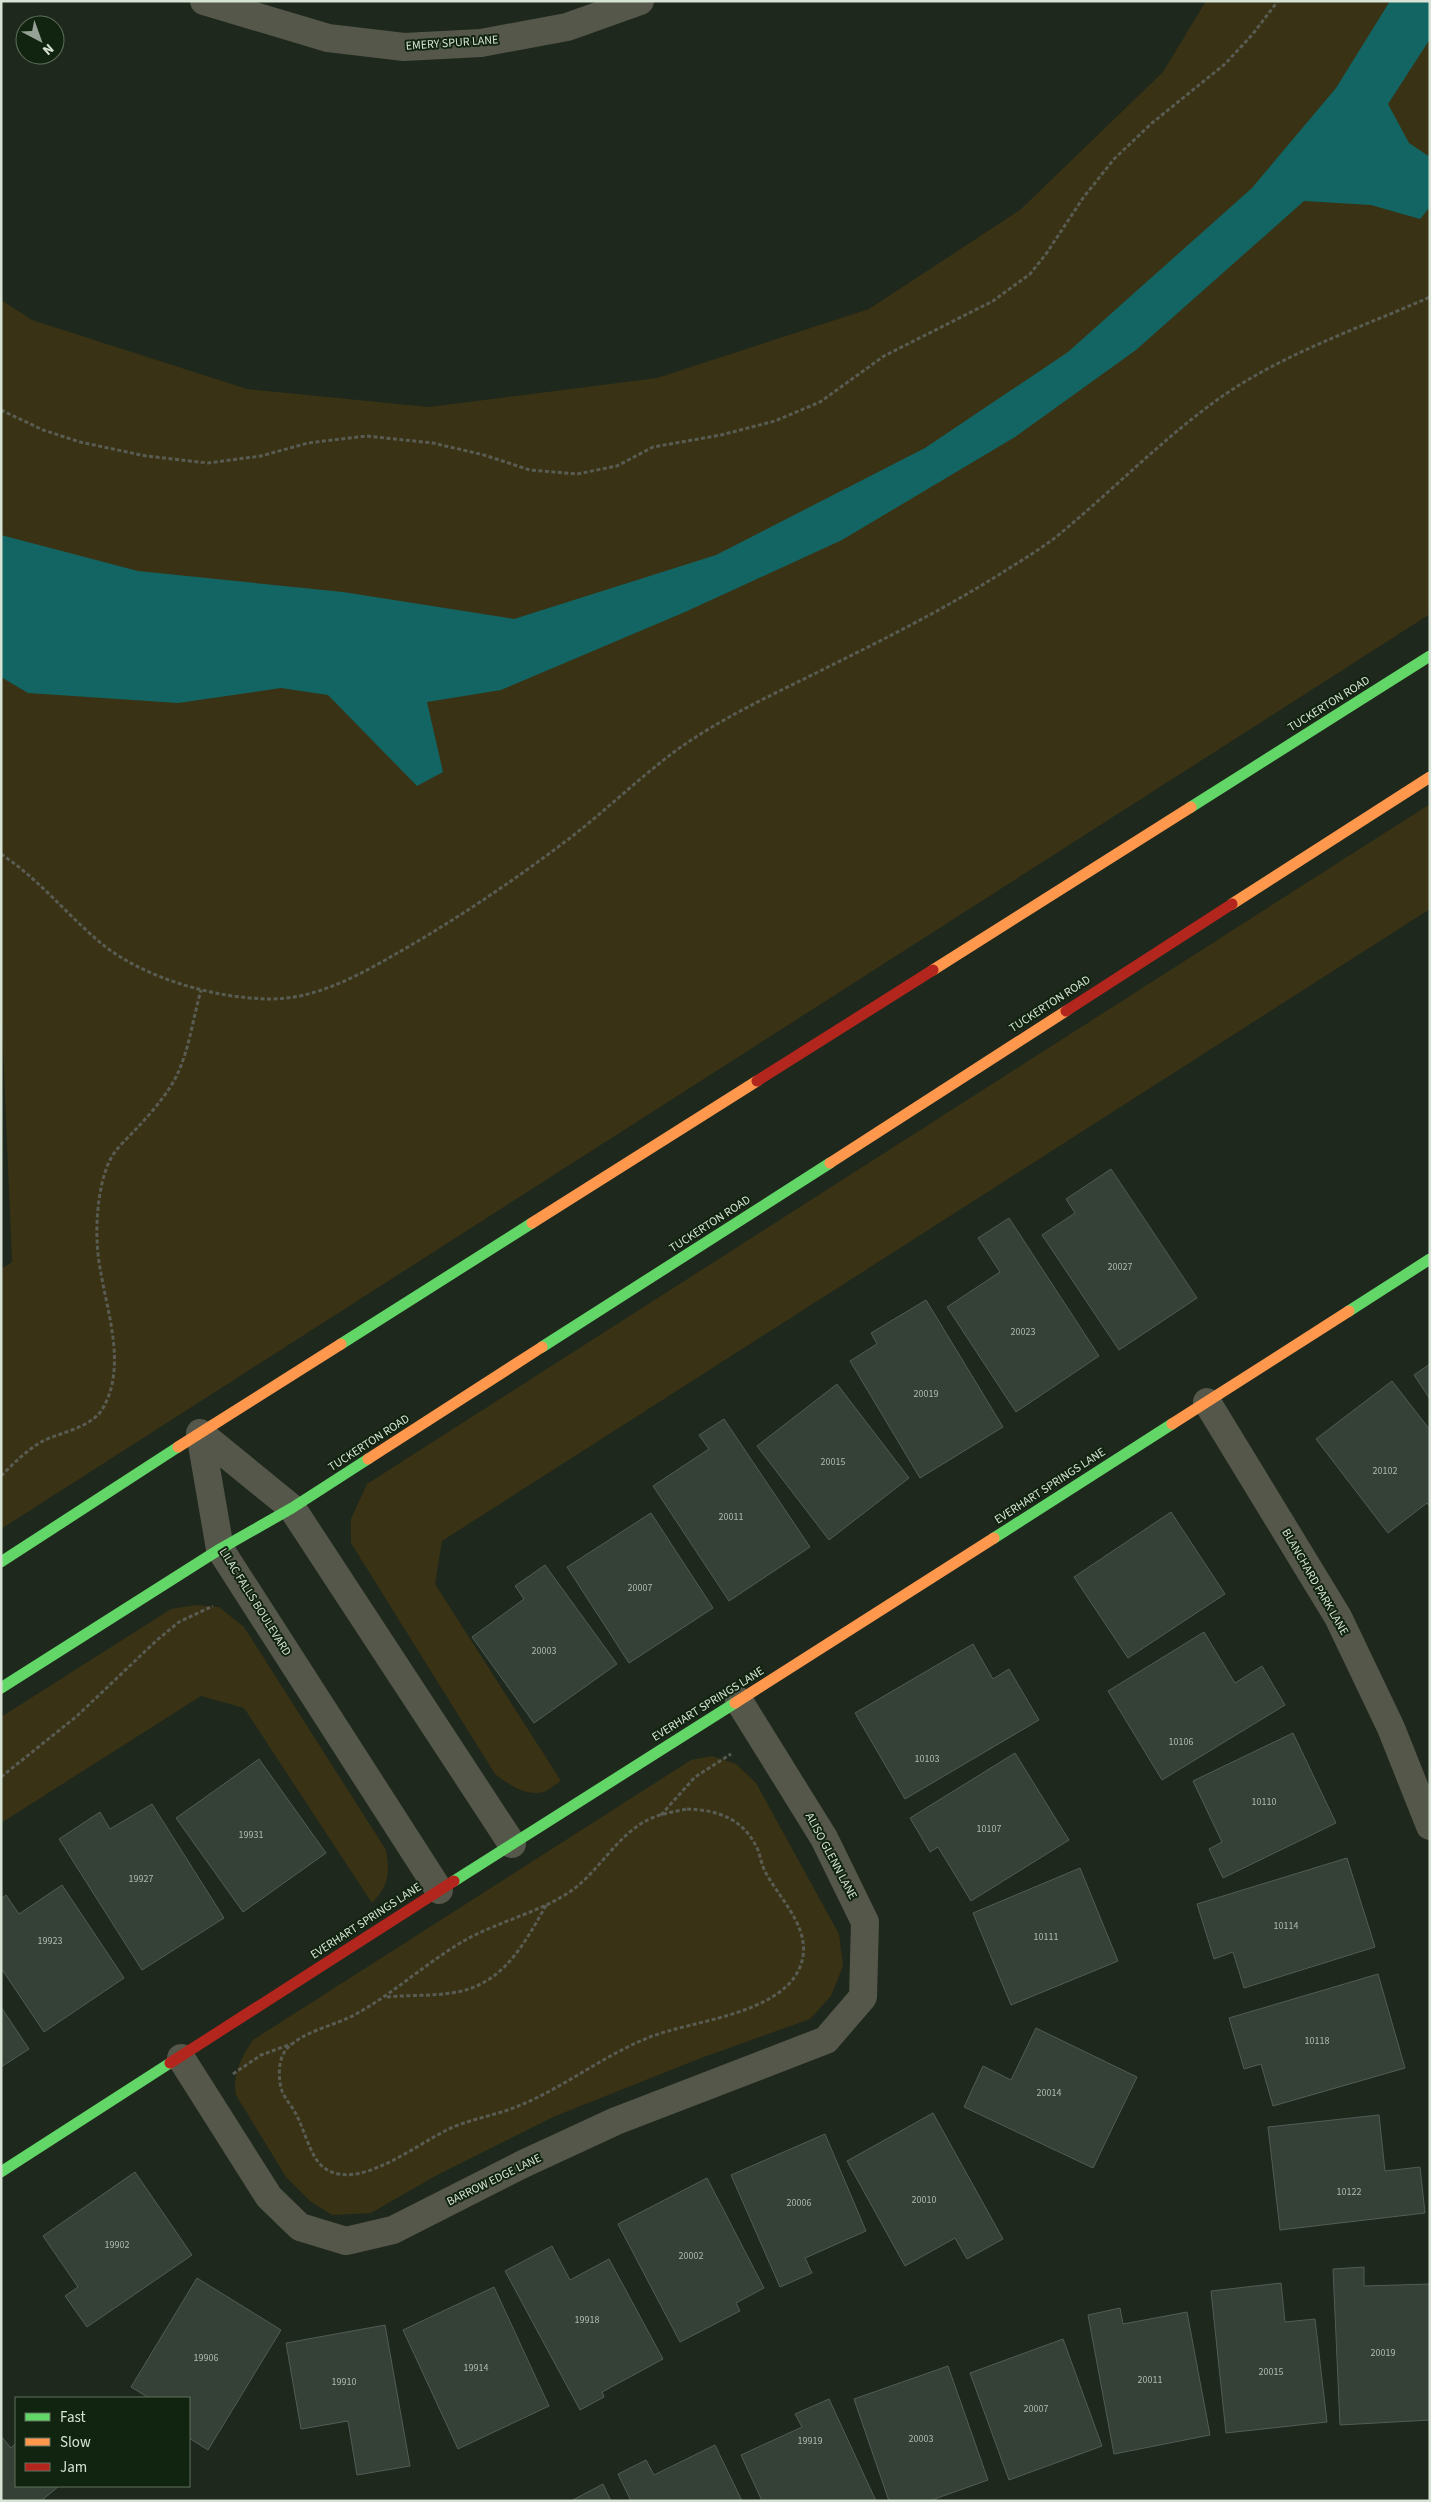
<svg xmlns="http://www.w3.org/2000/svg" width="1431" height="2502" font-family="'Source Sans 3',sans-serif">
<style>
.green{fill:#3a3214}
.water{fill:#136563}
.building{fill:#354037;stroke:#515c55}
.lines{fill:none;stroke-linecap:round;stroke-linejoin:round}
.path{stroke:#585c52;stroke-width:3;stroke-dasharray:4 2.5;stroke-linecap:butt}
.street{stroke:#545749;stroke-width:28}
.fast{stroke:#63d668;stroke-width:11}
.slow{stroke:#ff974d;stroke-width:11}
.jam{stroke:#b3261e;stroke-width:11}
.labels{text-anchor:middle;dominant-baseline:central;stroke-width:4;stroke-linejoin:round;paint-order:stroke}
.number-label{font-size:10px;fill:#aebaae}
.street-label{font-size:12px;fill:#d7e3d5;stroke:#11240f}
</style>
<rect width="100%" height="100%" fill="#1e281d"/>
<path class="green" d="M1206 1H1430V614L1 1529V1269L12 1262 1 999V300L32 320 247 389 429 407 657 378 869 309 1020 210 1163 72Z
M1430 804V909L442 1541 435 1584 561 1781C556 1784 549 1790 544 1792 526 1797 508 1784 495 1774L351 1543V1519L367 1484Z
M196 1605 219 1607 244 1627 386 1850C390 1873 389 1885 372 1903L244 1708 201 1696 1 1823V1717L171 1609Z
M712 1756 736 1764 756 1783 839 1934 843 1966 831 1996 810 2019 701 2058 553 2117 437 2175 371 2213 332 2215 310 2201 286 2177 236 2095C232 2074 241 2058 253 2040L691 1760Z"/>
<path class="water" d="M1390 1H1430V39L1388 104 1409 143 1430 157V207L1420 219 1371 205 1304 201 1136 350 1015 437 842 540 685 612 501 690 427 702 443 772 417 786 328 695 281 688 178 703 28 693 1 677V535L138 571 343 592 514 619 716 555 925 448 1068 352 1252 188 1336 88Z"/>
<path class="building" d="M1111 1169 1197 1298 1119 1350 1042 1235 1075 1213 1066 1199Z
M1009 1218 1099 1356 1016 1412 947 1307 1000 1272 978 1238Z
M926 1300 1003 1427 920 1478 850 1361 877 1344 871 1333Z
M1430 1364V1399L1414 1375Z
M1392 1381 1430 1430V1507L1427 1503 1388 1533 1316 1439Z
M837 1384 909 1478 829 1540 757 1446Z
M724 1419 810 1547 729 1601 653 1486 709 1449 699 1435Z
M1171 1512 1225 1594 1128 1658 1074 1577Z
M651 1513 713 1608 629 1663 567 1567Z
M545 1565 617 1664 534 1723 472 1637 524 1599 515 1586Z
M1204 1632 1235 1683 1262 1666 1285 1705 1162 1780 1108 1691Z
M973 1644 993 1679 1009 1669 1039 1720 905 1799 855 1713Z
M1293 1733 1336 1823 1223 1878 1209 1849 1222 1842 1193 1781Z
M1015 1753 1069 1840 971 1901 938 1847 930 1852 910 1818Z
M259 1759 326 1853 243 1912 176 1818Z
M152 1804 224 1918 142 1970 59 1839 100 1812 110 1829Z
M1347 1858 1375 1947 1244 1988 1233 1952 1214 1959 1197 1904Z
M1080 1868 1118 1961 1011 2005 973 1913Z
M62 1885 124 1978 44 2032 1 1968V1899L6 1895 19 1914Z
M1378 1974 1405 2068 1273 2106 1261 2064 1244 2069 1229 2018Z
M1 2007 29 2049 1 2067Z
M1036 2028 1137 2077 1093 2168 964 2107 983 2066 1011 2080Z
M933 2113 1003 2239 967 2259 955 2238 905 2266 847 2161Z
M1379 2115 1385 2171 1420 2167 1425 2213 1280 2230 1268 2127Z
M825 2134 866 2231 805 2258 812 2273 780 2287 731 2175Z
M135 2172 192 2255 87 2327 65 2296 78 2287 43 2236Z
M707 2178 764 2288 736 2303 740 2311 680 2342 618 2224Z
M552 2246 570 2280 609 2259 663 2359 602 2392 604 2397 580 2410 505 2271Z
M1364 2267V2286L1430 2284V2420L1340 2425 1333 2269Z
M197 2278 281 2330 208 2450 189 2438V2398H149L131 2387Z
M1281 2283 1285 2322 1315 2319 1327 2422 1226 2433 1211 2291Z
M494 2287 549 2406 458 2449 403 2330Z
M1120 2308 1123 2324 1187 2312 1210 2435 1114 2454 1088 2315Z
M385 2325 410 2466 357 2475 348 2421 301 2429 286 2343Z
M1063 2339 1102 2446 1009 2480 970 2373Z
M948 2366 988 2480 929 2501H889L854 2399Z
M829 2399 876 2501H762L741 2455 802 2427 795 2414Z
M1 2436 11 2448 16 2443V2486H59L41 2501H1Z
M715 2445 742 2501H631L618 2474 646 2460 654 2475Z
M603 2484 611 2501H571Z"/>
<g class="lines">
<path class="path" d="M1 410 43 430 80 442 146 456 208 463 261 456 308 443 366 436 433 443 484 455 530 470 577 474 617 466 653 447 721 435 775 421 820 402 884 356 993 301 1030 274 1046 254 1083 198 1114 159 1152 123 1225 64 1252 35 1278 1
M1 854C39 879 67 915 102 944 144 978 214 998 268 999 316 1000 361 974 401 951 460 917 516 879 570 838 605 811 638 779 674 752 715 722 761 700 806 678 872 645 938 613 1000 574 1019 562 1039 550 1056 537 1111 492 1160 441 1217 400 1281 354 1358 329 1430 297
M1 1476C14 1463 26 1451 41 1442 60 1432 92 1428 103 1408 127 1366 107 1312 100 1268 96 1246 96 1221 99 1200 101 1186 104 1172 110 1160 116 1148 128 1138 137 1128 151 1113 166 1096 176 1077 189 1051 193 1018 201 990
M1 1777 77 1716 157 1640 179 1622 213 1606
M687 1809C719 1810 744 1819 758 1850 761 1859 762 1867 767 1875 783 1903 814 1932 800 1967 780 2015 693 2020 650 2037 599 2057 558 2093 505 2111 486 2117 465 2121 447 2130 415 2145 350 2198 319 2163 310 2153 303 2127 296 2114 292 2106 285 2099 282 2091 278 2080 278 2061 285 2051 301 2031 335 2026 356 2014 396 1992 429 1960 469 1938 501 1921 539 1912 568 1893 597 1874 613 1841 642 1823 655 1815 671 1812 687 1809Z
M661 1815 695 1777 731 1754
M387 1997C408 1995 431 1996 452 1993 504 1985 523 1945 547 1904
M233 2074 261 2055 291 2044"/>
<path class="street" d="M204 1 328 38 404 47 481 43 567 27 640 1
M1207 1402 1338 1617 1391 1728 1430 1826
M200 1433 220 1549 439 1890
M200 1433 292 1508 512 1844
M181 2058 269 2197 300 2227 346 2241 393 2230 523 2164 616 2121 826 2040 863 1997 865 1922 824 1838 739 1701"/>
<path class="fast" d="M1191 807 1430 656
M1349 1311 1430 1259
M341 1344 532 1223
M542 1347 830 1163
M994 1538 1172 1424
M1 1562 178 1447
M1 1688 220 1549 292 1508 368 1459
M454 1881 735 1703
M1 2172 170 2063"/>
<path class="slow" d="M1232 904 1430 777
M933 970 1191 807
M830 1163 1066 1011
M532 1223 757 1081
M1172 1424 1349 1311
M178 1447 341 1344
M368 1459 542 1347
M735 1703 994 1538"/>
<path class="jam" d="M1066 1011 1232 904
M757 1081 933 970
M170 2063 454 1881"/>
</g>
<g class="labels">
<g class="number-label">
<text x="1120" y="1267">20027</text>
<text x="1023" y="1332">20023</text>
<text x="926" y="1394">20019</text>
<text x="833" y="1462">20015</text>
<text x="1385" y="1471">20102</text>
<text x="731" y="1517">20011</text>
<text x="640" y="1588">20007</text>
<text x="544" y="1651">20003</text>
<text x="1181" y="1742">10106</text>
<text x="927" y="1759">10103</text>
<text x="1264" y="1802">10110</text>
<text x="989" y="1829">10107</text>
<text x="251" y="1835">19931</text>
<text x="141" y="1879">19927</text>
<text x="1286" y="1926">10114</text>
<text x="1046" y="1937">10111</text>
<text x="50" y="1941">19923</text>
<text x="1317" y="2041">10118</text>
<text x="1049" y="2093">20014</text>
<text x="1349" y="2192">10122</text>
<text x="924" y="2200">20010</text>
<text x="799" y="2203">20006</text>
<text x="117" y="2245">19902</text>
<text x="691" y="2256">20002</text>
<text x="587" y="2320">19918</text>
<text x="1383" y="2353">20019</text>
<text x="206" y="2358">19906</text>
<text x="476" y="2368">19914</text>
<text x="1271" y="2372">20015</text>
<text x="1150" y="2380">20011</text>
<text x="344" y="2382">19910</text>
<text x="1036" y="2409">20007</text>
<text x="921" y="2439">20003</text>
<text x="810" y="2441">19919</text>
</g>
<g class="street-label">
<text transform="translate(452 43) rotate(-4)">EMERY SPUR LANE</text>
<text transform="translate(1329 704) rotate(-32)">TUCKERTON ROAD</text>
<text transform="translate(1050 1004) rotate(-33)">TUCKERTON ROAD</text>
<text transform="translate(710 1224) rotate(-33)">TUCKERTON ROAD</text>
<text transform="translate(369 1443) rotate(-33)">TUCKERTON ROAD</text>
<text transform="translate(1050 1486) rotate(-33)">EVERHART SPRINGS LANE</text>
<text transform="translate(1315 1582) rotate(60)">BLANCHARD PARK LANE</text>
<text transform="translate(255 1602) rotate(58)">LILAC FALLS BOULEVARD</text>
<text transform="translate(708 1704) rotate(-32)">EVERHART SPRINGS LANE</text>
<text transform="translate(831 1856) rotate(62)">ALISO GLENN LANE</text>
<text transform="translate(366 1921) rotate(-33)">EVERHART SPRINGS LANE</text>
<text transform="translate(494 2180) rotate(-26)">BARROW EDGE LANE</text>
</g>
</g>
<rect width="1431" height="2502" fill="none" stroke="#d7e3d5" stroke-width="5"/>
<rect x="15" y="2397" width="175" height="90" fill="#11240f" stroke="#60705e"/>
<rect x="25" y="2413" width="25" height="8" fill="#63d668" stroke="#60705e"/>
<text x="60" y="2422" font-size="15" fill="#d7e3d5">Fast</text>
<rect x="25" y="2438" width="25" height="8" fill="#ff974d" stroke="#60705e"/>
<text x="60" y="2447" font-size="15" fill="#d7e3d5">Slow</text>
<rect x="25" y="2463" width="25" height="8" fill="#b3261e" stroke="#60705e"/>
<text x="60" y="2472" font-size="15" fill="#d7e3d5">Jam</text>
<g transform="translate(40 40) rotate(139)"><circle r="24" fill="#11240f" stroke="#60705e"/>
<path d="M0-4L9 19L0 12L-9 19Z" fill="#96a295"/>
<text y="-8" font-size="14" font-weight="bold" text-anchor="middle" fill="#d7e3d5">N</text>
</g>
</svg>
